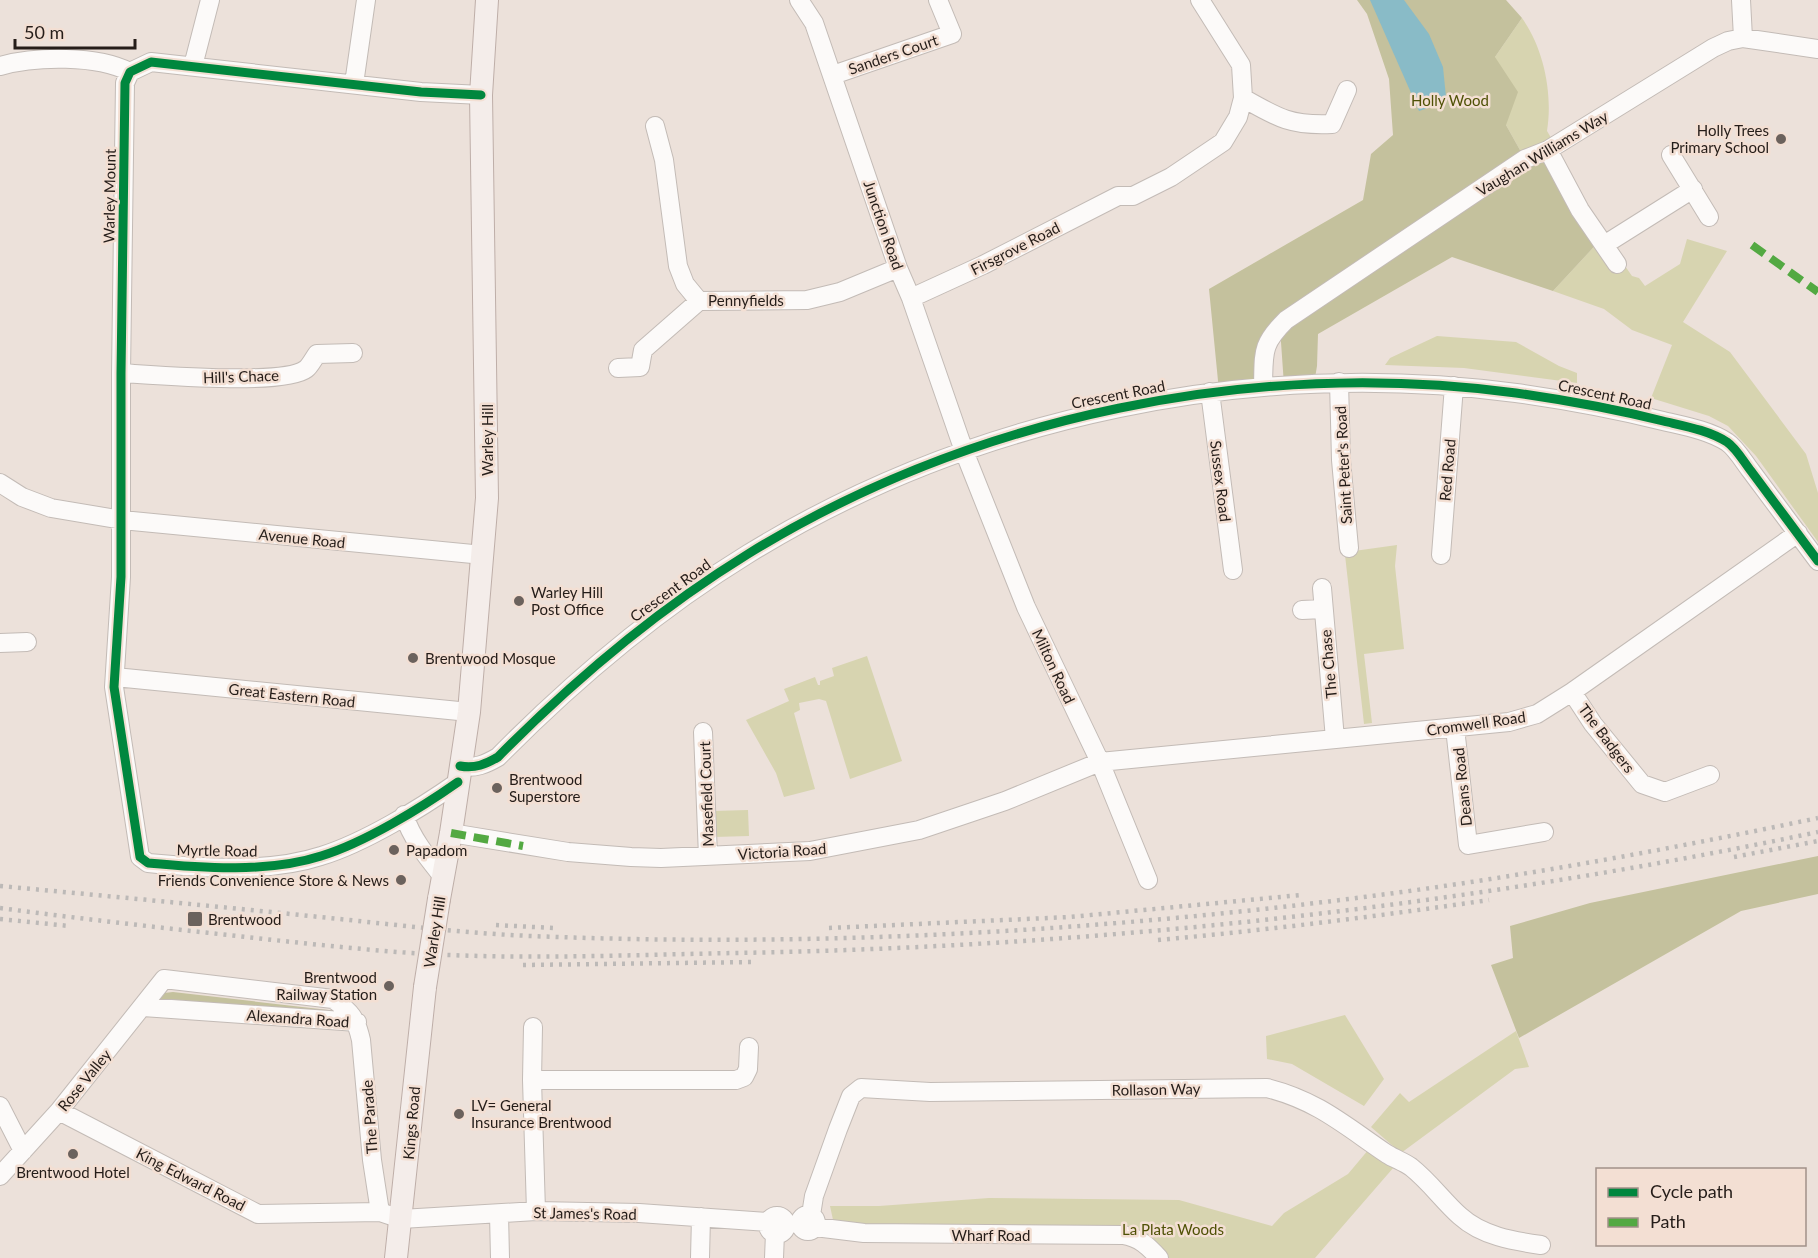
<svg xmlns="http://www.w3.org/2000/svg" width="1818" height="1258" font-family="Lato,sans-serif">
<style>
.green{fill:#d7d4b0}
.forest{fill:#c4c19d}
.water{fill:#89bbc7}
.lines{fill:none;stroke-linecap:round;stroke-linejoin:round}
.minor-casing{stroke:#c3bbb6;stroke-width:20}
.major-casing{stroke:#beaea8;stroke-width:24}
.minor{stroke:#fcfaf9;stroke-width:18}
.major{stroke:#f4edea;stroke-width:22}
.rail{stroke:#bcb9b7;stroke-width:4.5;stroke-dasharray:3 6;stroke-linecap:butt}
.major-bridge-casing{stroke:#beaea8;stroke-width:24;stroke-linecap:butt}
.major-bridge{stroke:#f4edea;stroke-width:22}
.quiet{stroke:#53a942;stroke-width:8;stroke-dasharray:15 8;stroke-linecap:butt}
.cycleway-casing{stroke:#f3dfd3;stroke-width:13}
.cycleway{stroke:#00873e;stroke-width:9}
.poi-dot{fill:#6b625d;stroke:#f3dfd3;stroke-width:2}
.labels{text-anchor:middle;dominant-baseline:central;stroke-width:5;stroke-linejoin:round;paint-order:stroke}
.street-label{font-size:15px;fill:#251d19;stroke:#f3dfd3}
.park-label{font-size:15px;fill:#4f5106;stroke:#f3dfd3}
.poi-label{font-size:15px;fill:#251d19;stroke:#f3dfd3;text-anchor:start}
</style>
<rect width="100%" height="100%" fill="#ece1da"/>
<path class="green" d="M1522 18C1544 49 1553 94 1547 131L1556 146 1525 159 1506 125 1495 57Z
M1604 236 1632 276 1639 278 1645 286 1680 264 1687 239 1727 251 1683 322 1730 352 1806 454 1818 493V542L1756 456 1728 426 1709 416 1651 398 1672 345 1632 330 1604 309 1553 291Z
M1437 336 1516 342 1559 366 1577 373V383L1464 368 1385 365 1390 358Z
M1397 545 1395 566 1404 649 1364 654 1372 723 1364 724 1345 555 1354 551Z
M867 656 902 761 850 779 826 701 819 699 799 703 800 710 794 713 815 789 784 797 776 773 746 720 789 701 784 689 815 677 818 685H820V681L834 676 832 668Z
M748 810 749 836 714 837 713 811Z
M1345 1015 1384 1079 1364 1106 1292 1064 1267 1059 1266 1036Z
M1516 1031 1529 1067 1515 1069 1401 1153 1371 1127 1400 1093 1409 1102Z
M1369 1149 1394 1167 1315 1258H1159L1147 1244 835 1229 830 1206H879L989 1198 1179 1200 1272 1226 1284 1213 1348 1174Z"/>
<path class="forest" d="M1357 0H1506L1522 18 1495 57 1518 92 1506 125 1525 159 1548 150 1604 236 1553 291 1452 257 1318 334 1317 366 1314 384 1284 385 1280 328 1263 386 1219 391 1209 289 1363 200 1371 154 1393 135 1389 79 1367 14Z
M1818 856V894L1741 911 1519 1038 1491 965 1513 958 1510 926 1590 903Z
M173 992 337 1011 340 1015 155 1001 164 993Z"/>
<path class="water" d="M1370 0H1404L1429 34 1443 67 1446 97 1434 106 1419 111Z"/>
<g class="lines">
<g class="minor-casing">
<path id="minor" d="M799 0 814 23 898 268 911 298 964 451 1026 607 1100 762 1148 880
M1741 0 1743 38
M0 66C36 56 97 55 130 72
M193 66 210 0
M833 75 952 34 938 0
M354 84 366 0
M1243 98C1278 118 1291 126 1332 124L1347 90
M655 126 664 160 678 266 685 284 699 301 807 300 840 292 898 268
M1548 150 1580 210 1617 264
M1671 155 1709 217
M1604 245 1693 189
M911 298 983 265 1118 196H1133L1171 177 1223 142 1238 117 1243 98 1241 65 1200 0
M618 368 640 367 643 350 699 301
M121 373C154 375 284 386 306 369 310 366 314 358 317 354L353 353
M1339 382 1341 460 1349 548
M1263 386C1264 352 1261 345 1286 320L1525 159 1548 150 1713 48 1728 41 1743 38 1818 49
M1210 392 1233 570
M0 483 22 497 51 508 122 520 483 555
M1441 555 1454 386
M1322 588 1335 739
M1302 610 1323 609
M0 643 27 642
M115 677 469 712
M1572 692 1593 724 1642 784 1665 792 1710 775
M1455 728 1468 845 1544 832
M703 732 708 856
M460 766C475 769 486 764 498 757 573 681 657 610 748 554 974 415 1254 358 1516 393 1566 400 1615 409 1663 421 1684 426 1708 430 1727 442 1736 448 1744 462 1751 471 1773 501 1796 531 1818 561
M458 782C421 808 364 843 321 856 269 873 202 868 148 863L140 857 114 687 121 577V373L125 83 130 72 151 62 421 92 481 95
M404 815C412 839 427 857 443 877
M451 833 568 852 631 857 661 858 810 851 919 830 1005 801 1100 762 1509 722 1537 714 1572 692 1798 533
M143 1007 357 1022
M533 1027 532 1080 536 1211
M532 1080H736L744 1077 748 1069 749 1047
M0 1106 23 1151
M59 1111 258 1214 380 1212 401 1219 536 1211 639 1213 769 1222
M0 1176 59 1111 164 979 333 999C351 1012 356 1018 361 1040L372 1160 380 1212
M499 1214 500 1258
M800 1223a8 8 0 1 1 16 0a8 8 0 1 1-16 0Z
M811 1215 814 1196 838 1129 851 1096 861 1088 930 1092 1267 1088C1318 1101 1344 1125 1387 1154 1395 1159 1404 1162 1411 1167 1430 1182 1443 1201 1460 1216 1482 1236 1513 1241 1541 1245
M768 1225a9 9 0 1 1 18 0a9 9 0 1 1-18 0Z
M815 1227 864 1233 1123 1235C1140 1238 1148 1246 1159 1258
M700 1258 701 1217
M774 1258 775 1233"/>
</g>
<g class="major-casing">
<path id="major" d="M439 899 451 833 469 712 487 498 481 95 487 0
M396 1258 425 987"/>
</g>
<use href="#minor" class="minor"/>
<use href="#major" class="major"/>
<path class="rail" d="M1734 857 1818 841
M0 886C107 896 213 906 320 917 390 924 460 933 531 936 821 948 1114 931 1402 892 1541 873 1680 847 1818 818
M0 908C82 919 164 928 246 937 301 943 356 949 411 953 518 960 626 955 733 953 1097 947 1461 907 1818 832
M0 919 69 926
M496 925 553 928
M829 928 1070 917 1301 895
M1158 940C1269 930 1379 916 1489 900
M523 965 754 962"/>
<g class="major-bridge-casing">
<path id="major-bridge" d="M425 987 439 899"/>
</g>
<use href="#major-bridge" class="major-bridge"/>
<path class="quiet" d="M1752 245 1818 292
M451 833 523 846"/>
<g class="cycleway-casing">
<path id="cycleway" d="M460 766C475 769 486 764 498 757 573 681 657 610 748 554 974 415 1254 358 1516 393 1566 400 1615 409 1663 421 1684 426 1708 430 1727 442 1736 448 1744 462 1751 471 1773 501 1796 531 1818 561
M458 782C421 808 364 843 321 856 269 873 202 868 148 863L140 857 114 687 121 577V373L125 83 130 72 151 62 421 92 481 95"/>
</g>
<use href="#cycleway" class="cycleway"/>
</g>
<g class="poi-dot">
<circle cx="1781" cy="139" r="6"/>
<circle cx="519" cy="601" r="6"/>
<circle cx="413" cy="658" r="6"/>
<circle cx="497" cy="788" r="6"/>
<circle cx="394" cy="850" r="6"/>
<circle cx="401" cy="880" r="6"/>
<rect x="187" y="911" width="16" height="16" rx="3"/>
<circle cx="389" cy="986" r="6"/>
<circle cx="459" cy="1114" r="6"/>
<circle cx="73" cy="1154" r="6"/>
</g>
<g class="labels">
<g class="street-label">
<text transform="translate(893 54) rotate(-19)">Sanders Court</text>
<text transform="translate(1542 153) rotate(-31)">Vaughan Williams Way</text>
<text transform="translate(109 196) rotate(-89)">Warley Mount</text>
<text transform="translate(884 225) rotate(71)">Junction Road</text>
<text transform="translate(1015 248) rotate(-27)">Firsgrove Road</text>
<text x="746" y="300">Pennyfields</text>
<text transform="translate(241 376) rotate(-2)">Hill's Chace</text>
<text transform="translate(1118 394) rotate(-11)">Crescent Road</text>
<text transform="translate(1605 394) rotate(12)">Crescent Road</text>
<text transform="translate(487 440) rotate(-90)">Warley Hill</text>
<text transform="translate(1343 465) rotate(-93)">Saint Peter's Road</text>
<text transform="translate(1447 470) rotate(-85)">Red Road</text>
<text transform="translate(1221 481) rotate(83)">Sussex Road</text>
<text transform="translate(302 538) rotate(6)">Avenue Road</text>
<text transform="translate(670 590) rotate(-36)">Crescent Road</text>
<text transform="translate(1328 664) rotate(-95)">The Chase</text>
<text transform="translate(1054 666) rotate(65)">Milton Road</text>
<text transform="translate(292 695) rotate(6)">Great Eastern Road</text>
<text transform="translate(1476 723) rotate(-8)">Cromwell Road</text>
<text transform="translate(1607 738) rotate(53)">The Badgers</text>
<text transform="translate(1462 787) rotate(-96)">Deans Road</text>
<text transform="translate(706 794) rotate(-92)">Masefield Court</text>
<text transform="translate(217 850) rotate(1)">Myrtle Road</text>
<text transform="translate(782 851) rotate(-4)">Victoria Road</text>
<text transform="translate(434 932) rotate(-81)">Warley Hill</text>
<text transform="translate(298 1018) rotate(4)">Alexandra Road</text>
<text transform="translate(84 1080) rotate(-51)">Rose Valley</text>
<text transform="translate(1156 1089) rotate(-1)">Rollason Way</text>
<text transform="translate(369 1117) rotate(-94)">The Parade</text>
<text transform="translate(411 1123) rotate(-85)">Kings Road</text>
<text transform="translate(191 1179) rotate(27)">King Edward Road</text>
<text transform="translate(585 1213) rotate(1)">St James's Road</text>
<text x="991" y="1235">Wharf Road</text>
</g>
<g class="park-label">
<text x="1450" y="100">Holly Wood</text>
<text x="1173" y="1229">La Plata Woods</text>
</g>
<g class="poi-label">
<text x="1769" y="130" text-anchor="end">Holly Trees<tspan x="1769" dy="17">Primary School</tspan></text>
<text x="531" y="592">Warley Hill<tspan x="531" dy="17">Post Office</tspan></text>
<text x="425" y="658">Brentwood Mosque</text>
<text x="509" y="779">Brentwood<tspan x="509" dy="17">Superstore</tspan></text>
<text x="406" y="850">Papadom</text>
<text x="389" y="880" text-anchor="end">Friends Convenience Store &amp; News</text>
<text x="208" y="919">Brentwood</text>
<text x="377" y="977" text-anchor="end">Brentwood<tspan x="377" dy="17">Railway Station</tspan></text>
<text x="471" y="1105">LV= General<tspan x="471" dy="17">Insurance Brentwood</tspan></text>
<text x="73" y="1172" text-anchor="middle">Brentwood Hotel</text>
</g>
</g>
<rect x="1596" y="1168" width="210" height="78" fill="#f3dfd3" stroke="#a19189" stroke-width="1.5"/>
<rect x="1608" y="1188" width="30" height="9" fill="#00873e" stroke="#a19189" stroke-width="1.5"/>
<text x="1650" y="1198" font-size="18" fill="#251d19">Cycle path</text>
<rect x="1608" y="1218" width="30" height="9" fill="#53a942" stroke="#a19189" stroke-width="1.5"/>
<text x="1650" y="1228" font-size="18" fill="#251d19">Path</text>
<path d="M15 39v9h120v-9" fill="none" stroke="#251d19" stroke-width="3"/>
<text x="24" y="39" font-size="18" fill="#251d19" stroke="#f3dfd3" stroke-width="4.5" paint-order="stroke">50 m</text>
</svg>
